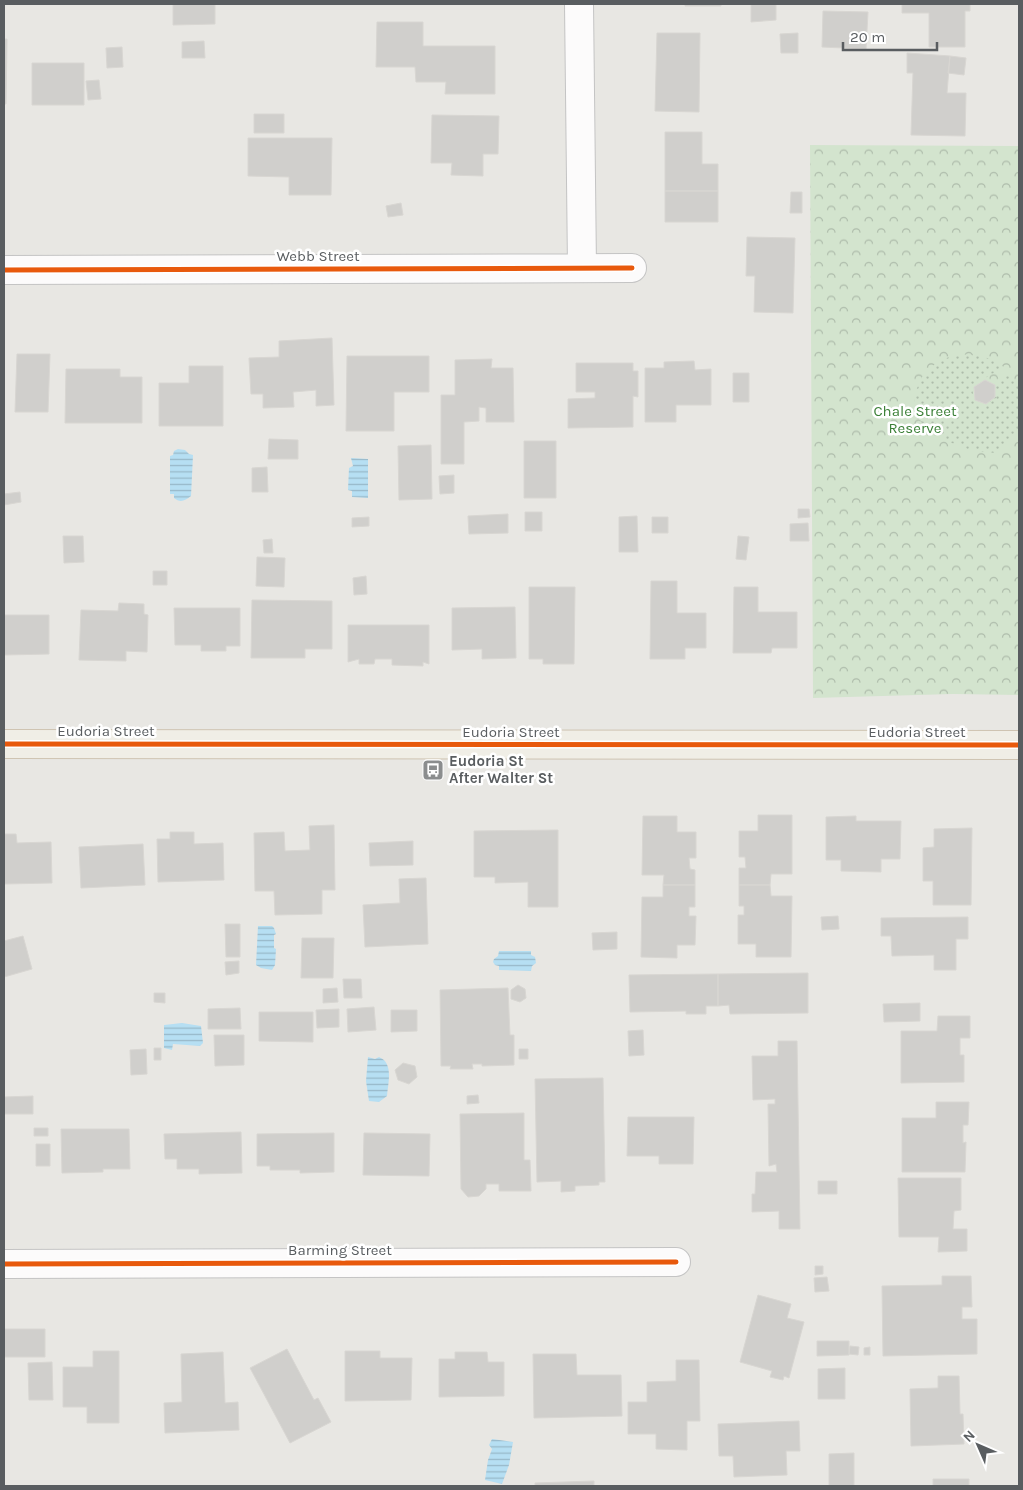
<svg xmlns="http://www.w3.org/2000/svg" width="1023" height="1490" font-family="Karla,sans-serif">
<style>
.park{fill:url(#park-crowns)}
.garden{fill:url(#garden-dots)}
.water{fill:url(#water-rules)}
.building{fill:#d0cfcc;stroke:#d8d6d2}
.lines{fill:none;stroke-linecap:round;stroke-linejoin:round}
.minor-casing{stroke:#c4c4c4;stroke-width:30}
.major-casing{stroke:#cfc4b2;stroke-width:30}
.minor{stroke:#fcfbfb;stroke-width:28}
.major{stroke:#f0eee6;stroke-width:28}
.cycleway-casing{stroke:#fff;stroke-width:8}
.cycleway{stroke:#e8590c;stroke-width:5}
.labels{text-anchor:middle;dominant-baseline:central;stroke-width:5;stroke-linejoin:round;paint-order:stroke}
.street-label{font-size:15px;fill:#595d60;stroke:#fff}
.park-label{font-size:15px;fill:#3c8038;stroke:#fff}
.poi-label{font-size:15px;font-weight:bold;fill:#595d60;stroke:#fff;text-anchor:start}
</style>
<defs>
<pattern id="park-crowns" width="20" height="18" patternUnits="userSpaceOnUse" patternTransform="scale(1.25)"><rect width="20" height="18" fill="#d3e4ce"/><path d="M2 6a3 3 0 1 1 6 0M12 15a3 3 0 1 1 6 0" fill="none" stroke="#aebcab"/></pattern>
<pattern id="garden-dots" width="8" height="8" patternUnits="userSpaceOnUse" patternTransform="scale(1.25)"><rect width="8" height="8" fill="#d3e4ce"/><path d="M2 2h.1M6 6h.1" fill="none" stroke="#aebcab" stroke-width="1.8" stroke-linecap="round"/></pattern>
<pattern id="water-rules" width="6" height="5" patternUnits="userSpaceOnUse" patternTransform="scale(1.25)"><rect width="6" height="5" fill="#b6dff3"/><path d="M0 2.5h6" fill="none" stroke="#97b8c8"/></pattern>
</defs>
<rect width="100%" height="100%" fill="#e8e7e3"/>
<path class="park" d="M810 145 1019 146V695L953 694 813 698Z"/>
<path class="garden" d="M958 354C976 355 991 356 1005 368 993 372 984 379 972 386L974 402 986 406 996 398V381L1002 376H1012L1019 388V430L1015 438 996 453 973 451 944 440 915 416 914 395 922 377 938 361Z"/>
<path class="water" d="M178 449 185 450 189 454 193 455 191 496C185 501 180 503 174 498V494H170V456L173 455 174 451Z
M351 458 368 459V498L352 497V491L348 490 349 468 353 466Z
M258 926H272L274 928 276 934 274 935V948L276 949 275 965 272 970 261 968 256 965Z
M499 951H531V955L535 957 536 963 532 966 531 971 499 970V966L495 965 493 962 494 959 498 956Z
M182 1023 201 1026 203 1043 200 1046 173 1044 172 1050 164 1048V1025Z
M368 1057 375 1059 379 1057C394 1063 388 1083 387 1096L379 1102 369 1101 366 1081Z
M492 1439 513 1442 509 1465 502 1484 485 1480 488 1460 492 1449 489 1445Z"/>
<path class="building" d="M173 4H215V24L173 25Z
M685 4H721V6H685Z
M751 4H776V20L751 22Z
M902 4H970V11H965V47H929V13H902Z
M823 11 868 12 866 49 822 47Z
M377 22H423V46H495V94H445L446 82H416L415 67H376Z
M657 33H700L699 112 655 111Z
M798 33V53H781L780 34Z
M4 39H7L6 104H4Z
M204 41 205 58H182V42Z
M122 47 123 67 107 68 106 48Z
M907 53 950 56 947 93H966L965 136 911 135 913 73H907Z
M950 56 966 58 964 75 948 73Z
M32 63H84V105H32Z
M99 80 101 99 88 100 86 81Z
M254 114H284V133H254Z
M432 115 499 116 498 154H483V176L451 175 452 163H431Z
M665 132H702V164H718V191H665Z
M248 138H332L331 195H289V177L248 176Z
M665 191H718V222H665Z
M791 192H802V213H790Z
M401 203 403 215 388 217 386 206Z
M747 237 795 238 793 313 754 312 755 276H746Z
M332 338 334 405 316 406V390L293 392 294 407 263 408V394H251L249 358 279 357V341Z
M17 354H50L48 412H15Z
M347 356H429V392H394V431H346Z
M492 359 491 368H513L514 422H486V408L479 407V421L464 422V464H441V395H455V360Z
M694 361 695 370 711 369V405H676V422H645V368H664V362Z
M576 363H633V371H638V397L633 396V427L568 428V399L595 398V392H576Z
M189 366H223V426H159V383H189Z
M66 369H120V377H142V423H65Z
M733 373H749V402H733Z
M985 380 995 385V397L986 404 975 400 974 387Z
M269 439 298 440V459H268Z
M524 441H556V498H524Z
M431 445 432 499 399 500 398 446Z
M267 467 268 492H252V468Z
M454 475V493L440 494 439 476Z
M20 492 21 502 4 505V494Z
M798 509H809L810 517 798 518Z
M525 512H542V531H525Z
M508 514V533L469 534 468 516Z
M637 516 638 552H619V517Z
M369 517V526L352 527V518Z
M652 517H668V533H652Z
M808 523 809 541H790V524Z
M63 536H83L84 562 64 563Z
M738 536 749 537 746 560 736 559Z
M272 539 273 553H264L263 540Z
M257 557 285 558 284 587 256 586Z
M153 571H167V585H153Z
M366 576 367 594 354 595 353 578Z
M651 581H677V613H706V648H685V659H650Z
M529 587H575L574 664H543V659H529Z
M734 587H758V612H797V648H772L771 653H733Z
M252 600 332 601V649H305V658H251Z
M119 603 144 604V614L148 615 147 652 126 651V661L79 660 81 610 118 611Z
M515 607 516 658 482 659V649L452 650V608Z
M174 608H240V646H226V651H201V645H175Z
M4 615H49V654L4 655Z
M348 625H429V664L423 662V666L392 665V659H375L374 664H359V659L348 662Z
M758 815H792V874H771L770 885H739V868H746L745 857H739V831H758Z
M643 816H677V832H696V858H689L690 869 695 870V885H663L664 875H642Z
M856 816V821H901L900 859H881V872L841 871V860H826V817Z
M334 825 335 890H322V914L275 915 274 891H255L254 833 284 832 285 851 310 850 309 826Z
M972 828 971 905H933V881H923V848L934 847V829Z
M558 830V907H528V882L495 883V877H474V831Z
M170 832H194V844L223 843 224 880 158 882 157 839H170Z
M4 834H16L17 843 51 842 52 883 4 884Z
M413 841V865L370 866 369 843Z
M143 844 145 885 81 888 79 847Z
M426 878 428 944 365 947 363 905 400 903 399 879Z
M663 885H695V907H689V916H696L695 945H677V958L641 957 642 897H663Z
M739 885H770L771 896H792L791 957H756V944H738V915H744V906H739Z
M838 916 839 929 822 930 821 917Z
M968 917V939H956V970H934V955L892 956 891 936H881V918Z
M225 924H240V957H226Z
M617 932V949L593 950 592 933Z
M23 936 32 969 4 977V941Z
M302 938H334L333 978H301Z
M239 961V973L226 975 225 962Z
M808 973V1013L730 1014 729 1005 718 1006V974Z
M718 974V1006H706V1014H686V1011L630 1012 629 975Z
M343 979H361L362 998H344Z
M518 985 525 989 526 998 520 1002 511 999V990Z
M337 988 338 1002 323 1003V989Z
M508 988 510 1035H514V1065L482 1066V1064H472L473 1069H450L451 1066H441L440 990Z
M154 993H165V1003L154 1002Z
M920 1003V1021L884 1022 883 1004Z
M374 1007 376 1030 348 1032 347 1009Z
M240 1008 241 1029H208V1009Z
M339 1009V1027L317 1028 316 1010Z
M391 1010H417V1031L391 1032Z
M259 1012H313V1042L259 1041Z
M938 1016H970V1038H960V1055H964V1082L901 1083V1031H937Z
M643 1030 644 1055 629 1056 628 1031Z
M214 1035H244V1065L215 1066Z
M778 1041H797L800 1229H779V1211L752 1212V1194H755L756 1172H777L776 1164 769 1166 768 1104H775V1099L753 1100 752 1056H778Z
M154 1048H161V1060H154Z
M146 1049 147 1074 131 1075 130 1050Z
M519 1049H528V1059H519Z
M403 1063 415 1066 417 1077 409 1084 398 1080 395 1070Z
M603 1078 605 1182H599V1185L575 1186V1191L561 1192V1181L537 1182 535 1079Z
M478 1095 479 1103 467 1104V1096Z
M33 1096V1114H4V1097Z
M936 1102H969L968 1125H963V1143L966 1142 965 1172H902V1118H936Z
M524 1113V1160H530L531 1191H499V1184H486V1189L479 1196 468 1197 461 1189 460 1114Z
M628 1117H694L693 1164H659V1156H627Z
M34 1128H48V1136H34Z
M61 1129H129L130 1169H103V1172L62 1173Z
M241 1132 242 1173 199 1174V1169H177V1159H165L164 1134Z
M334 1133V1172L300 1173V1170H270V1166H257V1134Z
M364 1133 430 1134 429 1176 363 1175Z
M36 1144H50V1166H36Z
M898 1178H961V1210L954 1211 953 1229H967V1251L938 1252 939 1237H899Z
M818 1181H837V1194H818Z
M815 1266H823V1274L815 1275Z
M942 1276H971L972 1307H962V1319H977V1354L883 1356 882 1286 942 1285Z
M827 1277 829 1291 815 1292 814 1278Z
M758 1295 791 1304 787 1318 804 1322 789 1378 784 1376 783 1380 770 1377 772 1371 740 1362Z
M4 1329H45V1357H4Z
M817 1341H849V1355L817 1356Z
M850 1346 859 1347 858 1355 849 1354Z
M870 1347V1355H864V1348Z
M287 1349 314 1400 318 1398 331 1422 290 1443 250 1368Z
M93 1351H119V1423H87V1407H63V1367H93Z
M345 1351H380V1358H412L411 1400 345 1401Z
M223 1352 225 1403 238 1402 239 1430 165 1433 164 1403 182 1402 181 1354Z
M455 1352H487L488 1362H504V1396L439 1397V1359H455Z
M533 1354H576L577 1375H621L622 1416 534 1418Z
M676 1360H699L700 1421H687V1450L656 1449V1434H628V1402H647V1382L676 1381Z
M52 1362 53 1400H29L28 1363Z
M845 1368V1399H818V1369Z
M938 1376H959L960 1414H963L964 1444 911 1446 910 1389 938 1388Z
M799 1421 800 1451H786L787 1475 734 1477 733 1456H719L718 1424Z
M854 1453V1486H829V1454Z
M933 1479H969V1486H933Z
M594 1481V1486H535V1483Z"/>
<g class="lines">
<g class="minor-casing">
<path id="minor" d="M579 4 582 268
M4 270 632 268
M4 1264 676 1262"/>
</g>
<g class="major-casing">
<path id="major" d="M4 744 1019 745"/>
</g>
<use href="#minor" class="minor"/>
<use href="#major" class="major"/>
<g class="cycleway-casing">
<path id="cycleway" d="M4 270 632 268
M4 744 1019 745
M4 1264 676 1262"/>
</g>
<use href="#cycleway" class="cycleway"/>
</g>
<defs>
<g id="bus-square" transform="scale(1.125)"><rect x="-9" y="-9" width="18" height="18" rx="4" fill="#8b8d8e" stroke="#fff"/><path d="M-5-6H5V4H4V6H2V4H-2V6H-4V4H-5ZM-3.5-4V0h7V-4ZM-3.5 1.2v1.5H-2V1.2ZM2 1.2v1.5H3.5V1.2Z" fill="#fff"/></g>
</defs>
<g fill-rule="evenodd">
<use href="#bus-square" x="433" y="770"/>
</g>
<g class="labels">
<g class="street-label">
<text x="318" y="256">Webb Street</text>
<text x="106" y="731">Eudoria Street</text>
<text x="511" y="732">Eudoria Street</text>
<text x="917" y="732">Eudoria Street</text>
<text x="340" y="1250">Barming Street</text>
</g>
<g class="park-label">
<text x="915" y="411">Chale Street<tspan x="915" dy="17">Reserve</tspan></text>
</g>
<g class="poi-label">
<text x="449" y="761">Eudoria St<tspan x="449" dy="17">After Walter St</tspan></text>
</g>
</g>
<rect width="1023" height="1490" fill="none" stroke="#595d60" stroke-width="10"/>
<g transform="translate(978 1445) rotate(315)" stroke="#ffffff" stroke-width="4" paint-order="stroke">
<path d="M0-4L9 19L0 12L-9 19Z" fill="#595d60"/>
<text y="-8" font-size="14" font-weight="bold" text-anchor="middle" fill="#595d60">N</text>
</g>
<path d="M843 42v8h94v-8" fill="none" stroke="#595d60" stroke-width="2.5"/>
<text x="850" y="42" font-size="15" fill="#595d60" stroke="#ffffff" stroke-width="4" paint-order="stroke">20 m</text>
</svg>
